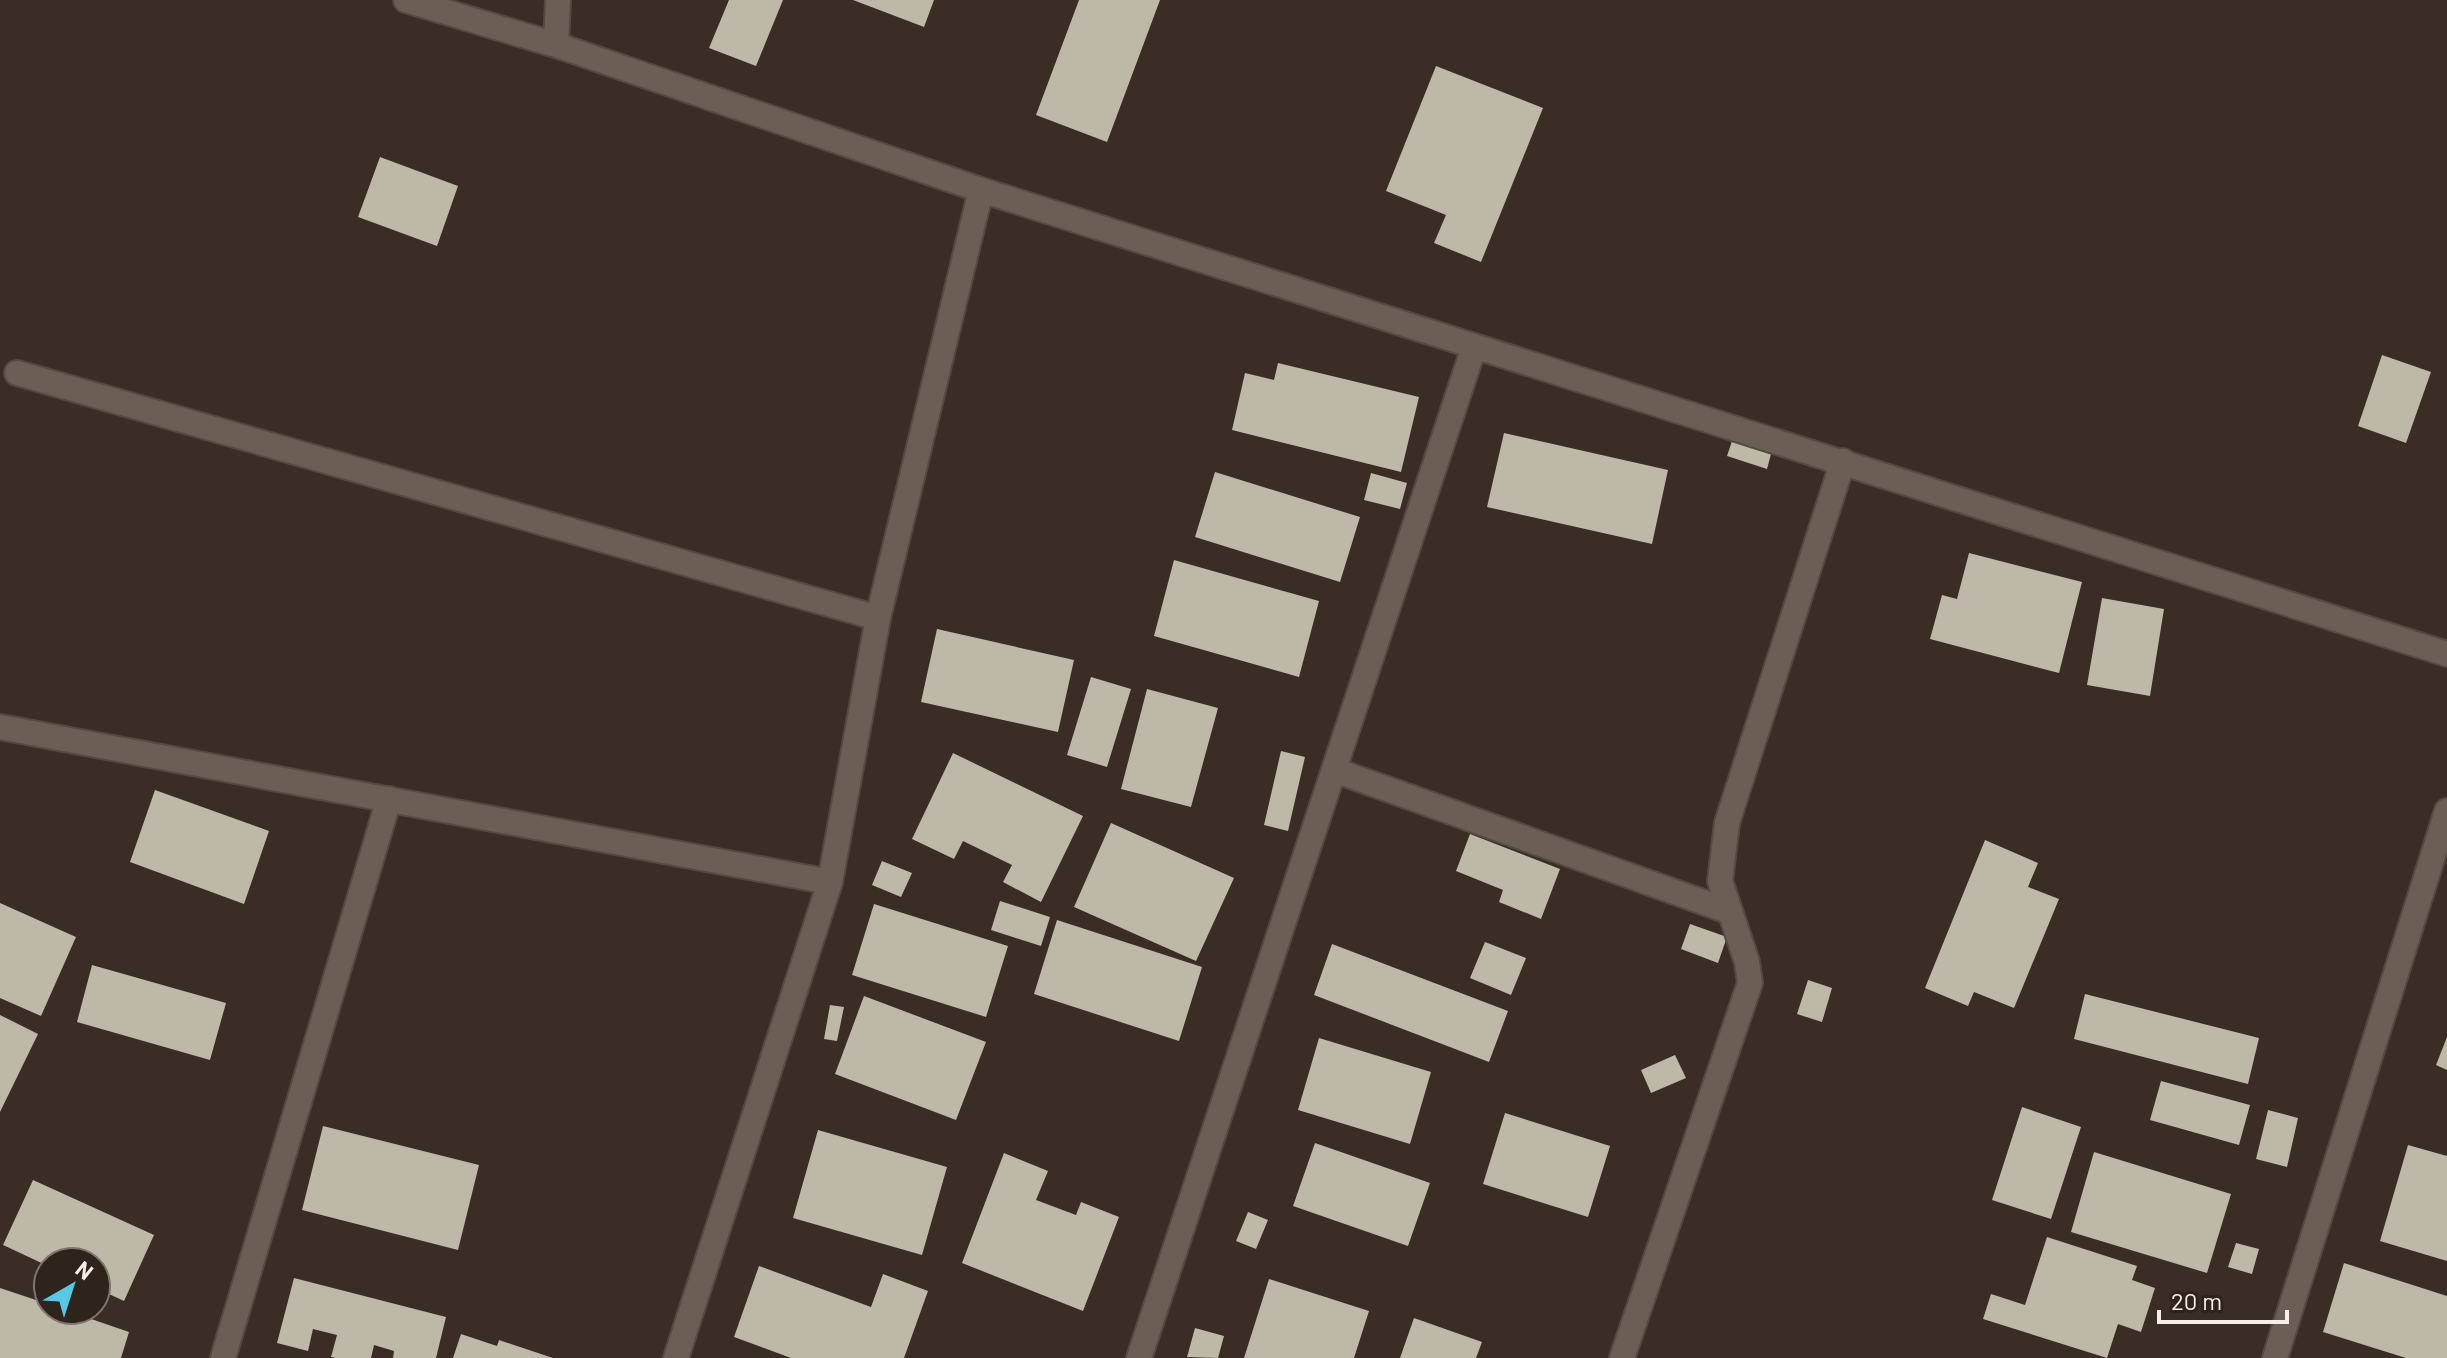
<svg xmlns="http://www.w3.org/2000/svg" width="2447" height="1358" font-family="Barlow,sans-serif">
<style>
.building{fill:#beb8a9}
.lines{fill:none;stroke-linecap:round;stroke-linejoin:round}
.minor-casing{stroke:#534a43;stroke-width:28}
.minor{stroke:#6b5e55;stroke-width:24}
</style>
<rect width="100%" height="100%" fill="#392d25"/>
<path class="building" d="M729 0H783L756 66 709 48Z
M853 0H934L924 27Z
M1079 0H1160L1107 142 1036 115Z
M1436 66 1543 108 1481 262 1434 243 1446 215 1386 191Z
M380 157 458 186 437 246 358 217Z
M2382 355 2431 372 2406 443 2358 426Z
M1278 363 1419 397 1401 472 1232 430 1245 373 1274 380Z
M1504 433 1668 470 1652 544 1487 507Z
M1732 441 1771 454 1767 469 1727 456Z
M1215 472 1360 517 1340 582 1195 537Z
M1371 473 1407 483 1400 509 1364 500Z
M1969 553 2082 582 2059 673 1930 639 1942 595 1957 599Z
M1174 560 1319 601 1299 677 1154 636Z
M2102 598 2164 609 2150 696 2087 685Z
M937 629 1074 660 1058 732 921 702Z
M1091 677 1131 689 1107 767 1067 755Z
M1147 689 1218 708 1191 807 1121 789Z
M1281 751 1305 757 1288 831 1264 825Z
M953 753 1083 816 1041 902 1003 882 1012 865 963 841 954 859 912 839Z
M155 790 269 831 244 904 130 862Z
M1111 823 1234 878 1196 961 1074 907Z
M1470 834 1560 869 1541 919 1499 902 1503 890 1456 871Z
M1985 840 2038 863 2028 887 2059 899 2014 1008 1974 992 1968 1006 1925 988Z
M882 861 912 873 901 897 872 885Z
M1000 901 1050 917 1041 946 991 930Z
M0 903 76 937 41 1016 0 998Z
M874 904 1008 946 986 1017 852 975Z
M1057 920 1202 967 1179 1041 1034 994Z
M1690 924 1727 937 1718 963 1681 949Z
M1485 942 1526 958 1511 995 1470 978Z
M1332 944 1508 1011 1489 1062 1314 995Z
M92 965 226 1003 210 1060 77 1022Z
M1808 980 1832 988 1822 1022 1797 1014Z
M2085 994 2259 1038 2248 1084 2074 1039Z
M864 996 986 1042 956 1120 835 1074Z
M830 1005 844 1007 837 1041 824 1039Z
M0 1015 38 1034 0 1112Z
M2447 1037V1070L2436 1065Z
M1319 1038 1431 1072 1410 1144 1298 1110Z
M1675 1055 1686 1078 1651 1093 1641 1070Z
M2161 1081 2250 1105 2239 1145 2150 1120Z
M2022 1107 2081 1127 2051 1219 1992 1200Z
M2268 1110 2298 1118 2287 1167 2256 1159Z
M1505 1113 1610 1146 1588 1217 1483 1184Z
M323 1126 479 1165 458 1250 302 1210Z
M818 1130 947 1167 922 1255 793 1218Z
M1315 1143 1430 1183 1408 1246 1293 1206Z
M2408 1145 2447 1156V1261L2380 1241Z
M2094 1152 2231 1194 2207 1273 2071 1232Z
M1004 1153 1048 1171 1036 1200 1076 1215 1081 1202 1119 1217 1083 1311 962 1263Z
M33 1180 154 1235 124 1301 96 1288V1262H48V1266L3 1245Z
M1248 1212 1268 1220 1256 1249 1236 1241Z
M2047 1237 2137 1266 2132 1280 2155 1288 2141 1332 2118 1324 2107 1358 1983 1319 1991 1294 2025 1305Z
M2236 1243 2259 1249 2252 1274 2228 1267Z
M2344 1263 2447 1296V1358H2406L2323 1332Z
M759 1266 871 1307 883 1274 928 1291 904 1358H791L734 1337Z
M294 1278 446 1317 436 1358H393L394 1351 374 1345 371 1358H336L331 1357 337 1335 313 1329 308 1351 277 1343Z
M1269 1279 1369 1311 1354 1358H1244Z
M0 1288 48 1304V1310H65L129 1332 121 1358H0Z
M1414 1318 1482 1342 1476 1358H1400Z
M1195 1328 1224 1336 1218 1358 1187 1357Z
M461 1334 497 1346 499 1340 553 1358H453Z"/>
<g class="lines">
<g class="minor-casing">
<path id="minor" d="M406 0 556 45 981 190 2447 654
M556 45 558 0
M17 373 878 618
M0 727 830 882
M1334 770 1728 911
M223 1358 389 799
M676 1358 830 882 878 618 981 190
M1139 1358 1474 347
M1622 1358 1750 983 1747 962 1720 881 1727 823 1843 461
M2275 1358 2447 811"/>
</g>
<use href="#minor" class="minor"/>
</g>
<g transform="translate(72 1286) rotate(39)"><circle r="38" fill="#2f241c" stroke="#7f756e" stroke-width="2"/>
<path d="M0-6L14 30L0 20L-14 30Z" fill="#5ac8e5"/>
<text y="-12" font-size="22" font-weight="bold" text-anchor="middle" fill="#f6eee9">N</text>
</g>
<path d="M2159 1310v12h128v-12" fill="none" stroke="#f6eee9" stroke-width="4"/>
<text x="2171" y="1310" font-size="24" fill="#f6eee9" stroke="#2f241c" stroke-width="6" paint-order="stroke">20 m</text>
</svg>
